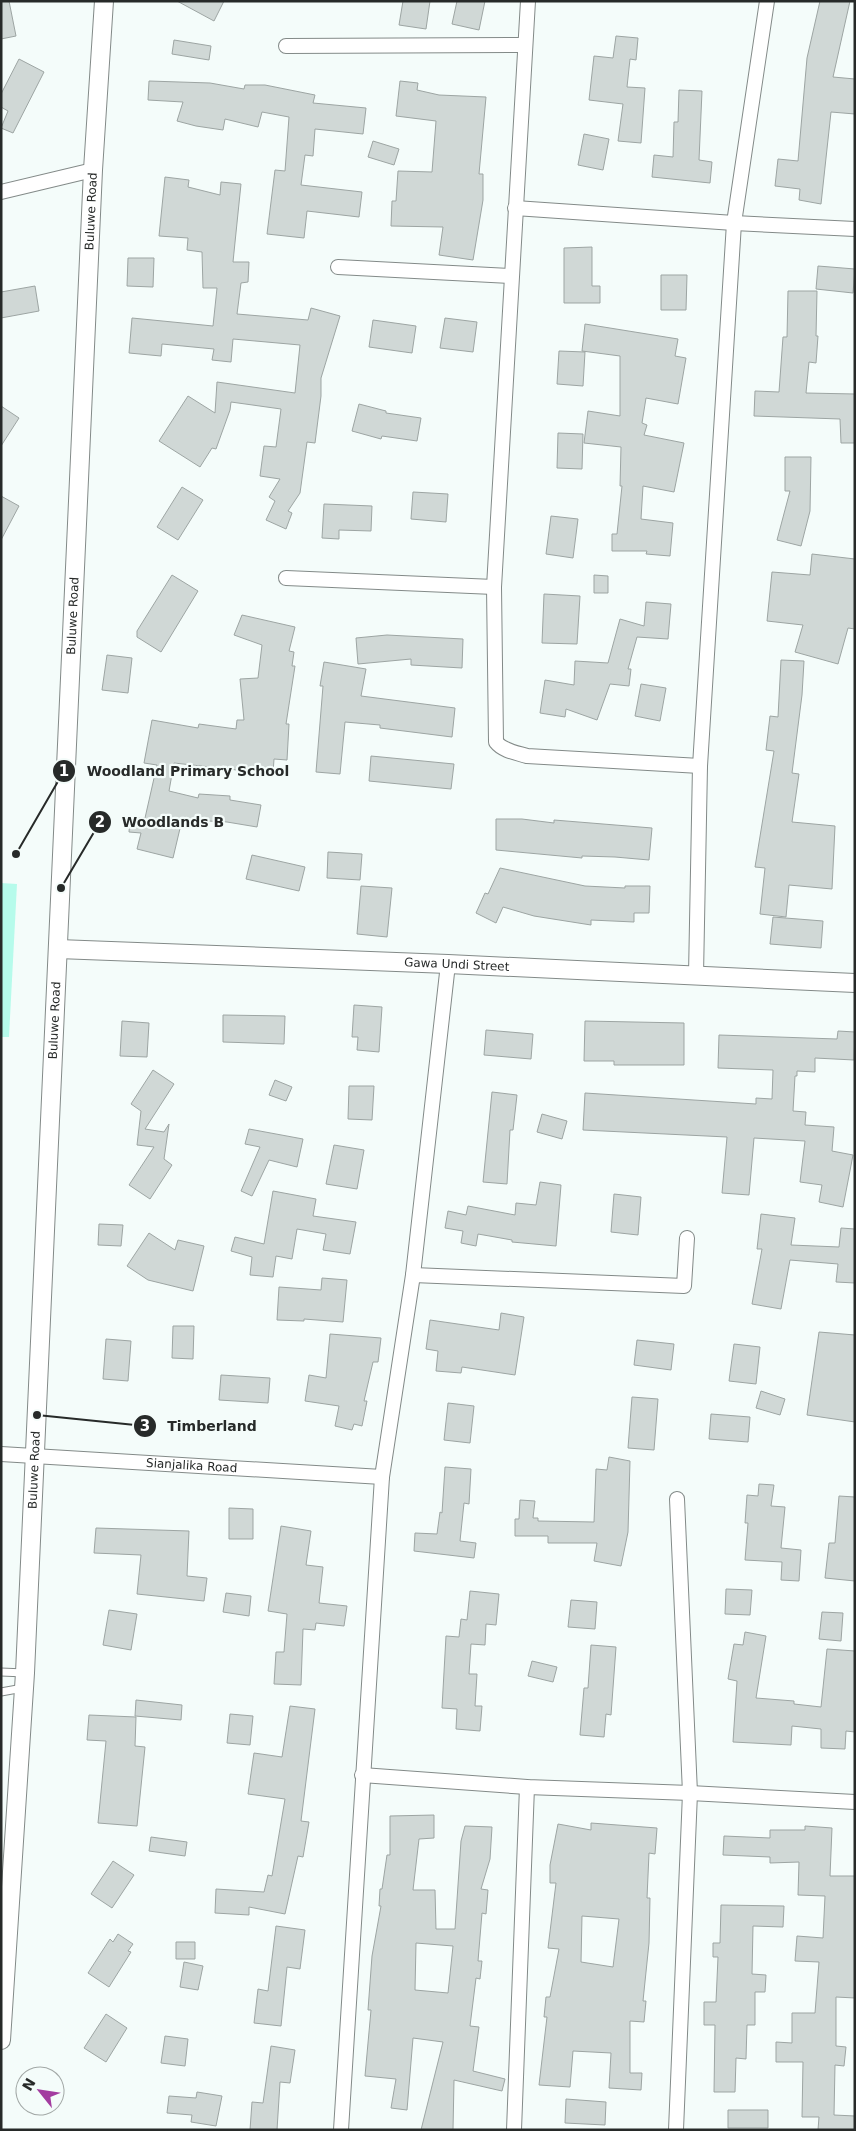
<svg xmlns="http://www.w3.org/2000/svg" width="856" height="2131" font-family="'DejaVu Sans',sans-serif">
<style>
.green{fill:#b6fbeb}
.building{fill:#d0d8d6;stroke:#9da5a3;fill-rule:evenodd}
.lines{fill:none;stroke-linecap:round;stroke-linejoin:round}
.service-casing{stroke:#838a88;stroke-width:9}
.minor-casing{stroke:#838a88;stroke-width:16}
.tertiary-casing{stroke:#838a88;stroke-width:20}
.service{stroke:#fff;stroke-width:7}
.minor{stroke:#fff;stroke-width:14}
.tertiary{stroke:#fff;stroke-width:18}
.labels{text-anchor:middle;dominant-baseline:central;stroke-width:4.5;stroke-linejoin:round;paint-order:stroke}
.street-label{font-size:12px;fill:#272a29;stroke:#f4fcfa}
.leader{fill:none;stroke:#272a29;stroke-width:2}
.callout-dot{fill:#272a29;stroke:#f4fcfa;stroke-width:2}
.mark-label{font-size:15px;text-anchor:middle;font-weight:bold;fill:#fff}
.callout-label{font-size:14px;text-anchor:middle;font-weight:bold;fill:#272a29;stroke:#f4fcfa;stroke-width:4.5;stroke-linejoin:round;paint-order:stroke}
</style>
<rect width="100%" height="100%" fill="#f4fcfa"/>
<path class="green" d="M1 883 17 884 9 1037H1Z"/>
<path class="building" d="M1 1H9L16 36 1 39Z
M177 1H224L214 21Z
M403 1H430L426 29 399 25Z
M457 1H485L479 30 452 24Z
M820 1H850L833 77 855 79V114L831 112 821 204 799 200 800 189 775 186 778 159 798 161 807 58Z
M616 36 638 38 636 60 630 59 627 87 645 88 641 143 618 141 623 104 589 100 594 56 613 58Z
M174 40 211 46 209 60 172 54Z
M19 59 44 72 13 133 1 128 8 111 1 107V94Z
M149 81 210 83 244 89 245 85H265L315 95 313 103 366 108 363 134 315 129 313 156 305 155 301 185 362 192 359 217 307 211 304 238 267 234 275 170 285 171 289 117 262 112 258 127 225 119 223 130 196 126 177 121 183 102 148 100Z
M400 81 418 83 417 90 439 95 486 97 479 174H483V200L473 260 439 255 443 227 391 226 392 201H396L398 171 432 172 436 121 396 116Z
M679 90 702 91 699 160 712 162 710 183 652 177 654 155 673 157 674 122H678Z
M584 134 609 139 603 170 578 165Z
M373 141 399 149 394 165 368 157Z
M165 177 189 180 188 187 220 195 221 182 241 184 233 262H249L248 282 241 283 237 314 308 320 311 308 340 316 321 378V396L315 443 307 442 300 493 288 511 292 513 286 529 266 520 275 501 269 497 280 479 260 476 264 446 276 447 281 409 231 402 230 410 216 449 212 448 200 467 159 441 188 396 215 413 217 382 295 393 300 345 233 339 231 362 212 360 214 349 162 344 161 356 129 353 132 318 213 326 217 288H203L202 252 187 250 188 238 159 236Z
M592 247V286H600V303H564V248Z
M128 258H154L153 287 127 286Z
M818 266 855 269 853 293 816 289Z
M661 275H687L686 310H661Z
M35 286 39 311 1 318V292Z
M788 291H817L816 336H818L816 363 809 362 806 393 855 394V443H841L840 419 754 416 755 391 779 392 783 337H787Z
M445 318 477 322 473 352 440 348Z
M373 320 416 326 412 353 369 347Z
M585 324 678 339 675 356 686 358 678 404 646 398 642 423 647 425 644 435 684 443 674 492 643 486 641 519 673 523 670 556 646 554 647 551H612V534H617L622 486H620L621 447 584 443 588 411 620 416V356L582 351Z
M559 351 585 352 583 386 557 384Z
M359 404 386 411V413L421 418 417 441 382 436 381 439 352 431Z
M1 406 19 418 1 446Z
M558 433 583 434 582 469 557 468Z
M785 457H811L810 511 801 546 777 540 790 491H785Z
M182 487 203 500 178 540 157 527Z
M413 492 448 494 446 522 411 519Z
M1 496 19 506 1 540Z
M324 504 372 506 371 531 339 530V539L322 538Z
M551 516 578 519 573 558 546 554Z
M812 554 855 559V629L848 628 838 664 795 652 803 625 767 621 772 572 810 575Z
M172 575 198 591 161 652 137 637V631Z
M594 575 608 576V593H594Z
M544 594 580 596 577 644 542 643Z
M646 602 671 604 668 639 637 637 628 669H631L629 686 610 684 597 720 566 709 565 717 540 713 545 680 574 685 575 661 608 663 620 619 644 626Z
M242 615 295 627 289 651 294 652 292 666H295L286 724H289L287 760 274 759 273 774 174 763 169 791 198 798 199 794 230 796V800L261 805 257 827 227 822 190 820V822L182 820 173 858 137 849 141 833 129 832 130 817 145 818 157 765 144 763 152 720 198 728 199 724 236 729 237 720H244L240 679 258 678 262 645 234 635Z
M387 635 463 639 462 668 411 665V659L358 664 356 638Z
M107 655 132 658 128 693 102 690Z
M781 660 804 661 802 695 792 773 799 774 792 822 835 826 832 889 789 885 786 917 760 914 765 868 755 867 774 751 766 750 770 716 778 717Z
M324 662 366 669 361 696 455 708 452 737 380 728V725L345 722 340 774 316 772 323 686H320Z
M641 684 666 688 660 721 635 716Z
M371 756 454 764 451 789 369 781Z
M496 819H522L554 823V820L652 828 649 860 615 857 582 856V858L496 850Z
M328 852 362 854 360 880 327 878Z
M252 855 305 867 299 891 246 879Z
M500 868 585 886 625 888V886H650L649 913H634V922L591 920V925L534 916 503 907 496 923 476 913 485 893 488 894Z
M361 886 392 888 387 937 357 934Z
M773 917 823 921 821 948 770 944Z
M354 1005 382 1007 379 1052 357 1050 358 1037H352Z
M223 1015 285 1016 284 1044 223 1042Z
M122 1021 149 1023 147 1057 120 1056Z
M585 1021 684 1023V1065H614V1061H584Z
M486 1030 533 1034 531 1059 484 1055Z
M838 1031 855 1032 854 1060 815 1058V1072L797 1071V1076H795L793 1111 806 1112 805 1125 834 1127 832 1151 853 1155 843 1207 819 1202 822 1185 800 1182 805 1141 754 1138 749 1195 722 1193 727 1137 583 1130 585 1093 756 1104V1098L772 1099 773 1070 718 1068 719 1035 837 1039Z
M153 1070 174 1084 145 1129 164 1132 169 1124 164 1159 172 1165 150 1199 129 1185 154 1147 137 1145 141 1111 131 1104Z
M275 1080 292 1087 286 1101 269 1095Z
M349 1086H374L372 1120 348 1119Z
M492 1092 517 1095 513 1130H510L507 1184 483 1182Z
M542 1114 567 1121 562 1139 537 1132Z
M249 1129 303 1139 297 1167 269 1160 252 1196 241 1191 260 1147 245 1144Z
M334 1145 364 1150 357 1189 326 1184Z
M540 1182 561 1185 556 1246 512 1242V1240L478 1234 476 1246 461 1243 463 1231 445 1228 448 1211 466 1215 468 1206 515 1215 516 1203 536 1205Z
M273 1191 316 1199 313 1216 356 1222 350 1254 323 1250 326 1234 297 1229 292 1259 276 1256 273 1277 250 1275 252 1257 231 1251 235 1237 264 1244Z
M614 1194 641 1197 638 1235 611 1232Z
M761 1214 795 1218 791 1245 839 1247 841 1228 855 1229V1283L836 1282 838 1264 790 1260 781 1309 752 1304 762 1249H757Z
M99 1224 123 1225 121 1246 98 1245Z
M149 1233 175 1250 178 1240 204 1246 193 1291 148 1280 127 1266Z
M322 1278 347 1280 343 1322 304 1319V1321L277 1320 279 1287 321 1290Z
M501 1313 524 1317 515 1375 462 1367 461 1373 436 1371 438 1351 426 1349 430 1320 499 1330Z
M173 1326H194L193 1359 172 1358Z
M819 1332 855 1335V1422L807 1415Z
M330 1334 381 1338 378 1362H373L364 1401H367L362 1426 354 1424 352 1430 335 1426 339 1406 305 1401 309 1375 326 1378Z
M106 1339 131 1341 128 1381 103 1379Z
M637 1340 674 1344 671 1370 634 1365Z
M734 1344 760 1347 756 1384 729 1381Z
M221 1375 270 1378 268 1403 219 1400Z
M761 1391 785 1399 780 1415 756 1408Z
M632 1397 658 1399 654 1450 628 1448Z
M448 1403 474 1406 470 1443 444 1440Z
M711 1414 750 1417 748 1442 709 1439Z
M609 1457 630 1461 628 1532 621 1566 594 1561 597 1543H548V1536H515V1519H519L520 1500 535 1501 533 1518H538V1521L594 1522 596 1469 607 1470Z
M445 1467 471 1469 469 1504 464 1503 460 1541 476 1543 474 1558 414 1551 415 1533 437 1534 440 1512 442 1513Z
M759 1484 774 1485 771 1506 785 1507 781 1548 801 1550 799 1581 781 1580 782 1562 745 1560 748 1523H745L747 1495 758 1496Z
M839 1496 855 1497V1581L825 1578 829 1543H835Z
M229 1508 253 1509V1539H229Z
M281 1526 311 1531 306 1565 323 1567 319 1603 347 1606 344 1626 316 1623 315 1630 303 1629 301 1685 274 1684 276 1652H284L287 1614 268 1611Z
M96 1528 189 1531 187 1576 207 1578 204 1601 137 1594 141 1555 94 1553Z
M726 1589 752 1590 750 1615 725 1614Z
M470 1591 499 1594 496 1625 486 1624 485 1645 471 1644 469 1674H477L475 1706H482L480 1731 456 1729 457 1709 442 1708 446 1636 459 1637 461 1619 467 1620Z
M226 1593 251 1596 249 1616 223 1612Z
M571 1600 597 1602 595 1629 568 1627Z
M109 1610 137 1614 131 1650 103 1645Z
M822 1612 843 1613 841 1641 819 1639Z
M745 1632 766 1636 756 1698 794 1701V1704L821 1707 827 1649 855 1651V1732L846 1731 845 1749 821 1748V1729L792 1726 791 1745 733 1742 737 1681 728 1679 734 1644 743 1645Z
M591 1645 616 1647 611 1715 606 1714 604 1737 580 1735 584 1688H588Z
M532 1661 557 1667 553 1682 528 1676Z
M136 1700 182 1705 181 1720 135 1716Z
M290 1706 315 1709 301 1821 309 1822 303 1857 298 1856 285 1914 249 1907V1915L215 1913 216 1889 264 1892 268 1875 272 1876 285 1799 248 1794 254 1753 282 1757Z
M230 1714 253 1716 250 1745 227 1743Z
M89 1715 136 1717 135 1746 145 1747 137 1826 98 1823 106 1741 87 1740Z
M434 1815V1838L419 1839 413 1890H435L436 1929H455L461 1841 465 1826 492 1827 490 1859 481 1889 488 1890 486 1914 482 1913 478 1961H482L480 1979 476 1978 470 2026 479 2027 473 2071 505 2079 502 2091 454 2080 453 2130H421L443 2042 413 2038 407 2110 391 2108 396 2079 365 2076 371 2010H368L372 1956 381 1906H379L380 1889H382L387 1855H390V1816ZM416 1943 453 1946 448 1993 415 1990Z
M591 1823 657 1828 655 1854 649 1853 647 1898H650L649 1943 643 2001H646L644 2022 630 2021V2073H642L641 2090 609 2088 611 2053 573 2051 570 2087 539 2085 547 2017H544L546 1997H550L559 1949 548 1948 556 1883H550V1865L558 1824 591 1830ZM582 1916 619 1919 613 1967 581 1962Z
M805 1826 832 1828 830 1876H855V1998L836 1997V2046L846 2047 844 2066 835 2065 834 2115 855 2116V2130H818L819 2117H802L803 2062H776V2042L792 2043V2013H815L819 1962 795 1961 797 1936 823 1938 825 1896 798 1895 799 1862 770 1863V1857L723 1855 724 1836 770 1838V1830H805Z
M151 1837 187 1842 185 1856 149 1851Z
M113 1861 134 1875 112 1908 91 1894Z
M721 1905 784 1906 783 1927 753 1926 752 1974 766 1975 765 1992H755V2025H747L746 2059 736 2058 735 2092H714L715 2025H704V2002H716L718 1957H713V1943H720Z
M276 1926 305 1930 300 1969 287 1967 281 2026 254 2023 258 1989 268 1991Z
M118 1934 133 1944 128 1951 131 1952 109 1987 88 1973 110 1939 113 1942Z
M176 1942H195V1959H176Z
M184 1962 203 1966 198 1990 180 1987Z
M106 2014 127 2028 106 2062 84 2048Z
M165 2036 188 2039 185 2066 161 2063Z
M271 2046 295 2050 290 2083 280 2082 277 2130H250L252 2102 263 2103Z
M197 2092 222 2096 216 2126 191 2122 192 2115 167 2113 169 2096 196 2098Z
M566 2099 606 2102 605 2125 565 2123Z
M728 2110H768V2128H728Z"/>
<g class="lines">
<g class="service-casing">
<path id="service" d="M1 1672 25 1673
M1 1692 23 1688"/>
</g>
<g class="minor-casing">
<g id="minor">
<path d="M528 1 494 587 496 742C503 751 517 753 527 756L700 766"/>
<path d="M286 46 525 45"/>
<path d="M1 192 93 170"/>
<path d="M515 208 734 223 855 229"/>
<path d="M338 267 511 276"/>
<path d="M286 578 494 587"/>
<path d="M696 975 700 766 734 223 767 1"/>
<path d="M413 1275 684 1286 687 1238"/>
<path id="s1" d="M1 1454 382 1477"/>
<path d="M362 1775 527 1787 690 1793 855 1802"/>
<path d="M341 2130 382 1477 413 1275 448 964"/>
<path d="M514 2130 527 1787"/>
<path d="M676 2130 690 1793 677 1499"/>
</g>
</g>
<g class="tertiary-casing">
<g id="tertiary">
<path id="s2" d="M58 949 448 964 855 983"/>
<path id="s3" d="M1 2040 25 1673 93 170 104 1"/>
</g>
</g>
<use href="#service" class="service"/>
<use href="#minor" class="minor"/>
<use href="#tertiary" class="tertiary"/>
</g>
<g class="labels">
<g class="street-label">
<text stroke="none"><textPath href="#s3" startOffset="1831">Buluwe Road</textPath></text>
<text stroke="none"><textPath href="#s3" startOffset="1426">Buluwe Road</textPath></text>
<text stroke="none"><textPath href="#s2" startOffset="399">Gawa Undi Street</textPath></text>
<text stroke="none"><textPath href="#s3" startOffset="1021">Buluwe Road</textPath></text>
<text stroke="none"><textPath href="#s1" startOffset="191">Sianjalika Road</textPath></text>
<text stroke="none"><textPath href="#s3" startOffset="571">Buluwe Road</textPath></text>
</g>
</g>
<path class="leader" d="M16 854L64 771M61 888L100 822M37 1415L145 1426"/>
<g class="callout-dot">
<circle cx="16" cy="854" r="5"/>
<circle cx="61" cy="888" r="5"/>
<circle cx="37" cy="1415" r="5"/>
<circle cx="64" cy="771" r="12"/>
<circle cx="100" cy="822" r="12"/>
<circle cx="145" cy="1426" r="12"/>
</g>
<g class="mark-label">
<text x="64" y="776">1</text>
<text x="100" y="827">2</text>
<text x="145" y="1431">3</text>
</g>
<g class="callout-label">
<text x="188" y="776">Woodland Primary School</text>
<text x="173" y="827">Woodlands B</text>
<text x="212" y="1431">Timberland</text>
</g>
<rect width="856" height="2131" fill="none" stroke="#272a29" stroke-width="5"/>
<g transform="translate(40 2091) rotate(300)"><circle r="24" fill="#f4fcfa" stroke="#a2a8a6"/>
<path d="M0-4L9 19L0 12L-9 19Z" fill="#a33ca0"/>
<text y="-8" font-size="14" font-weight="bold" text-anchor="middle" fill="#272a29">N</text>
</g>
</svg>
